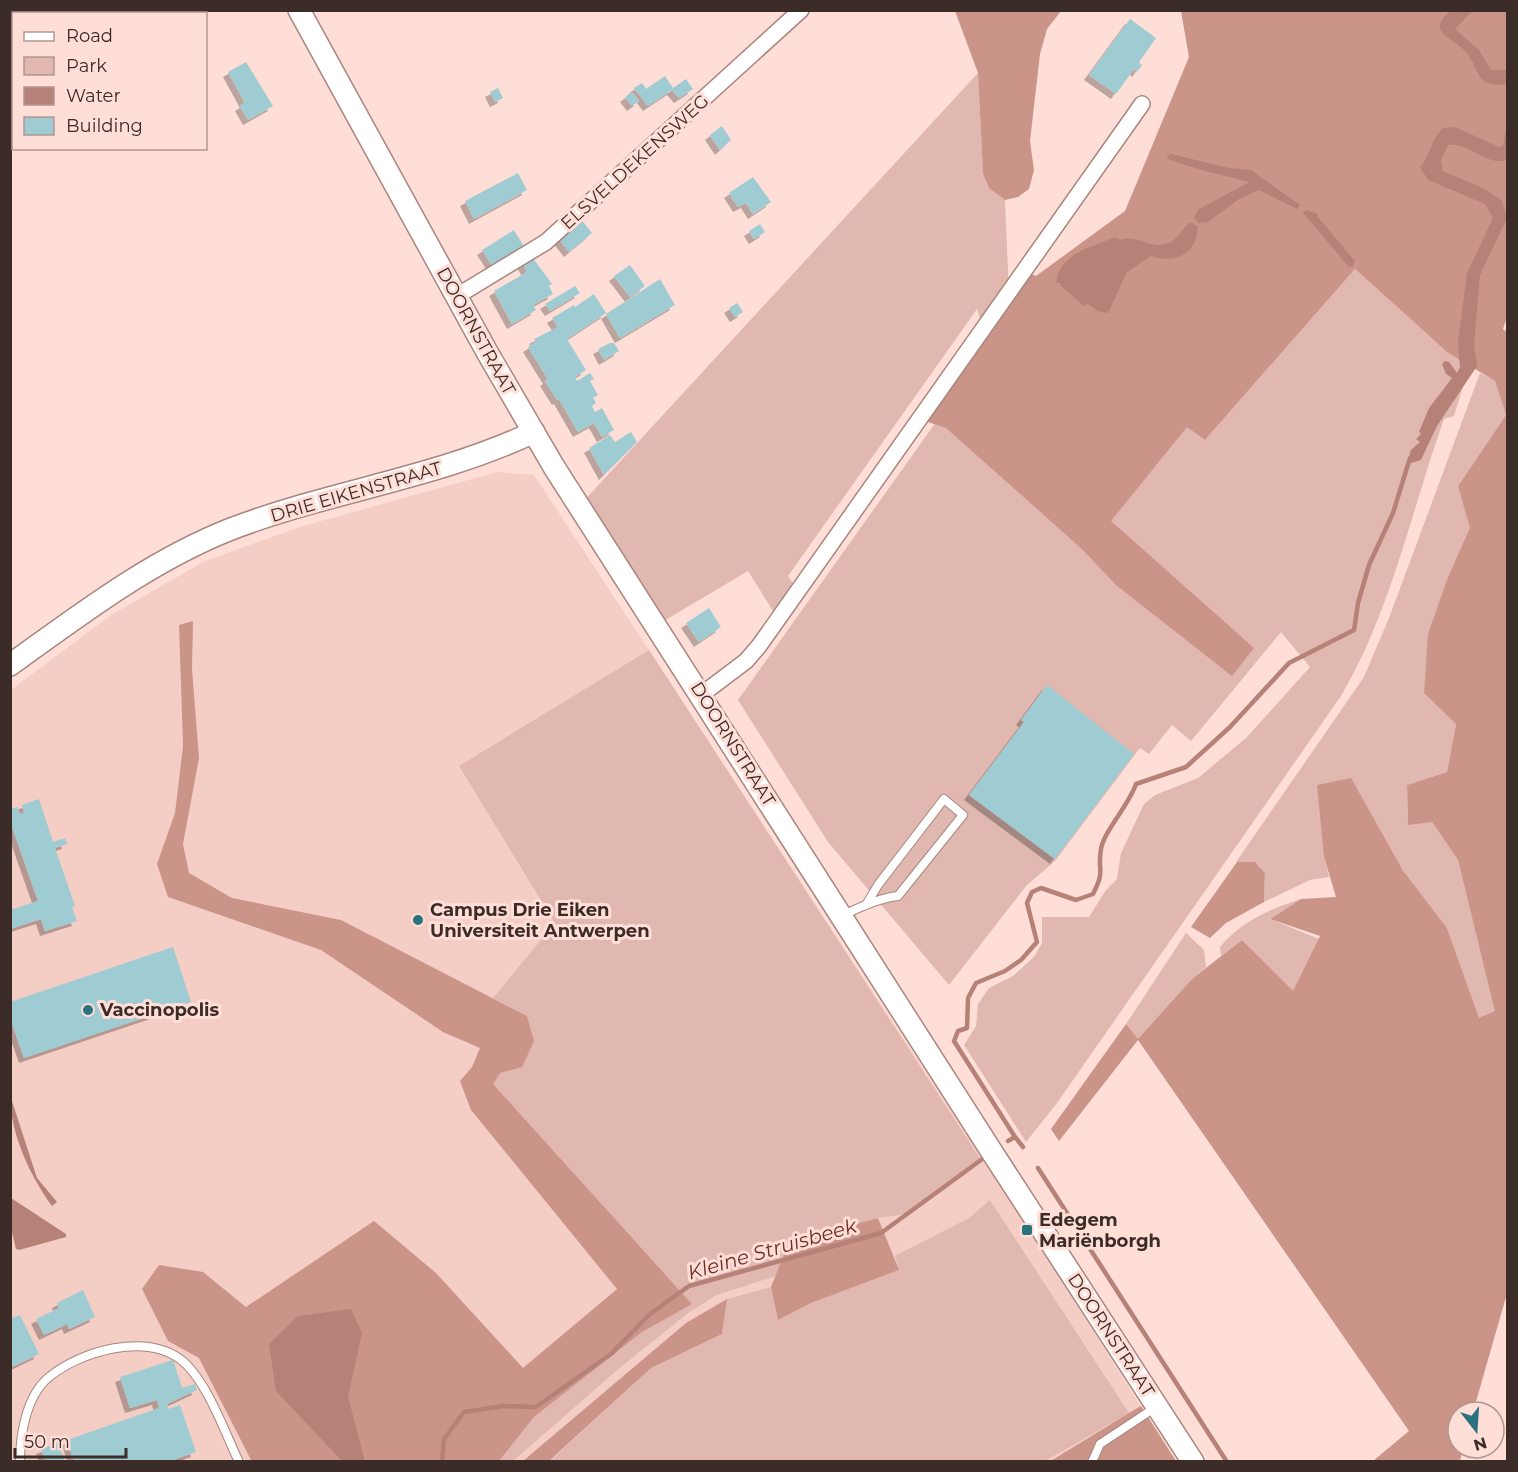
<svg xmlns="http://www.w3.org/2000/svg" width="1518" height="1472" font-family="Montserrat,sans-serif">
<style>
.built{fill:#f4cec5}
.green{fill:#e0b8b0}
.forest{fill:#cb9489}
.water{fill:#b68176}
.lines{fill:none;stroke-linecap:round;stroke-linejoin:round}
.stream{stroke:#b68176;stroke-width:4.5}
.building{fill:#9fcbd2;filter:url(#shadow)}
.lane-casing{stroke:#a9857d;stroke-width:10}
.street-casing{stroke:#a9857d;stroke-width:18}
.secondary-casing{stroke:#a9857d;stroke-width:24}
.lane{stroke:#fff;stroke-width:8}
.street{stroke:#fff;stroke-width:15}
.secondary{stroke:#fff;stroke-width:21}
.poi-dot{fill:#2a727d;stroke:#ffded7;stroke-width:2}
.labels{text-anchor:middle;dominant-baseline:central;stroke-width:6;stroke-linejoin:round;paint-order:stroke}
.street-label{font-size:18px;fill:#3b2c28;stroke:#ffded7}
.poi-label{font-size:18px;font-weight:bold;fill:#3b2c28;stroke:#ffded7;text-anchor:start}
.water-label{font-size:20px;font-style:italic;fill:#722e22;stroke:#ffded7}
</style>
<defs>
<filter id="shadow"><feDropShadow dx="-5" dy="5" stdDeviation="0" flood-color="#0004"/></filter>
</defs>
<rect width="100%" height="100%" fill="#ffded7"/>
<path class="built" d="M497 472 534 475 1012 1204 1176 1461 11 1462V690L111 615 205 561 303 526Z"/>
<path class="green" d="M978 73 983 174 989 188 1005 200 1009 293 983 328 977 309 788 576 798 591 778 619 748 571 657 625 580 505Z
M1355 269 1436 342 1470 364 1454 416 1444 419C1411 512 1391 611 1341 696L1057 1103 1026 1142 964 1045 976 1026 978 1004 989 988 1013 976 1034 957 1042 943V917H1089L1106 890 1117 879 1121 853 1144 804 1155 795 1198 778 1246 738 1310 667 1281 632 1191 741 1172 725 1149 754 1140 748 1055 861 1027 885 949 985 828 842 738 700 936 422 946 428 1183 431 1187 426 1205 440Z
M1480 373 1495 381 1506 415 1458 486 1471 528 1448 577 1424 692 1456 724 1447 772 1407 785 1408 824 1432 822 1458 860 1496 1011 1479 1019 1447 928 1402 869 1324 857 1329 877 1310 880 1264 902 1265 873 1255 862H1236L1364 677 1389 618Z
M649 650 981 1160 912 1213 878 1218 789 1242 776 1276 717 1295 691 1311 622 1366 513 1461H499L534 1417 642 1332 692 1304 493 1084 527 1016 493 998 555 923 459 766Z
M1301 899 1270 919 1319 939 1293 992 1242 940 1221 956 1220 947C1241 921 1270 909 1301 899Z
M1186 933 1204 950 1206 967 1193 978 1138 1040 1126 1024Z
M990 1200 1129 1413 1045 1461 549 1462 651 1368 722 1334 727 1299 771 1287 778 1320 811 1303 899 1270 895 1256 969 1218Z"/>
<path class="forest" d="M955 11H1061L1047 29 1040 54 1030 141 1034 170 1029 189 1018 197 1005 200 989 188 983 174 978 73Z
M1181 11H1507L1508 314 1503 329 1508 333V1290L1473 1412H1458V1448H1463L1460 1461H1373L1409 1431 1138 1040 1059 1141 1051 1129 1126 1024 1138 1039 1193 978 1242 940 1293 991 1320 936 1270 919 1301 899 1336 897 1324 857 1317 785 1351 778 1402 869 1447 928 1479 1018 1495 1011 1458 860 1432 822 1408 825 1407 785 1447 772 1456 724 1424 693 1428 634 1448 577 1470 528 1458 486 1506 415 1495 381 1447 352 1355 269 1205 440 1187 427 1111 521 1254 648 1232 676 1116 585 1082 549 946 428 919 419 1025 271 1036 276 1125 211 1189 57Z
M193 621 192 669 199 758 183 844 189 873 232 898 341 920 527 1016 534 1041 522 1067 500 1073 493 1084 692 1304 642 1332 534 1417 499 1461 252 1462 199 1358 168 1341 142 1289 159 1265 203 1272 246 1307 374 1221 436 1273 523 1368 617 1289 471 1110 460 1081 472 1067 480 1048 443 1032 321 950 168 897 157 864 175 813 183 746 179 625Z
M1237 862H1255L1265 873 1264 902 1226 923 1210 938 1191 927Z
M878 1218 899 1270 811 1303 778 1320 771 1287 789 1242Z
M727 1299 722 1334 651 1368 549 1461H523L686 1323Z
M1141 1406 1176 1461 1049 1462 1129 1413Z"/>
<path class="water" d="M1451 11H1472L1455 29 1479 50 1491 70H1507V84C1474 88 1482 71 1465 51 1453 37 1424 32 1451 11Z
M1507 125V160C1488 167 1469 142 1448 145L1441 161 1443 171 1485 189 1502 201 1507 218 1480 275 1474 344 1477 366 1437 426 1421 460 1411 463 1408 460 1411 450 1420 442 1416 439 1421 434 1419 432 1429 408 1452 378 1446 374 1442 364 1445 361 1449 362 1457 373 1460 367 1458 343 1467 273 1493 218 1485 204 1428 180 1420 167C1427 163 1431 139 1443 128L1455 127 1499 147 1503 146Z
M1171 154 1229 168 1251 170 1300 205 1297 209 1259 190 1239 199 1208 222 1198 223 1194 217 1199 209 1250 182C1223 175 1195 170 1168 159L1167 156Z
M1306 210 1318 214 1317 216 1355 261 1353 266 1349 267 1303 213Z
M1190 222 1198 226C1197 255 1175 264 1151 256L1127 272 1108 313 1098 311 1088 304 1084 306 1061 286 1060 283H1056C1059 252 1095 247 1114 237L1120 240C1136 234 1150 249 1166 244 1178 241 1181 229 1190 222Z
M10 1095 37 1178 57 1202 52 1206C30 1176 10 1133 10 1095Z
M11 1198 66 1234V1237L19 1250 16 1249 11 1228Z
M351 1309 362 1333 348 1397 365 1461H342L276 1391 269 1344 298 1316Z"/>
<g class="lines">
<path class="stream" d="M1015 1137 1023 1147
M1008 1141 1015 1137 954 1041 958 1031 967 1028 968 998 976 983 1005 971 1021 960 1037 942 1027 903 1032 892 1041 888 1076 900 1093 894C1106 869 1097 871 1101 849 1104 831 1129 805 1136 784L1186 767 1230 727 1289 663 1354 630 1358 603 1369 565 1393 513 1410 458
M1038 1168 1227 1462
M442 1462 444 1439 464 1412 504 1406 536 1407 611 1354 650 1314 689 1286 881 1233 981 1160"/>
</g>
<path class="building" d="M10 10H178L172 14H14V91L10 92Z
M1130 19 1156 38 1139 62 1142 65 1137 72 1134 69 1116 94 1089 75Z
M246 62 273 106 248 120 240 106 245 103 228 72Z
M665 76 673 88 686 79 693 89 679 98 672 90 648 106 634 88 642 83 646 89Z
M498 88 503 98 495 102 490 92Z
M632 92 639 101 632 106 625 97Z
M722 126 731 140 720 150 710 135Z
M518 173 527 190 474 219 465 201Z
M753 177 771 202 753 214 746 203 738 207 729 193Z
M580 218 592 233 569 252 558 238Z
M760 224 765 232 754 239 749 231Z
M514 230 525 248 495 270 482 250Z
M532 257 552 284 549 286 553 294 533 305 536 310 512 324 494 291 527 272 522 262Z
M630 265 645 286 630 297 614 276Z
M660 279 675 305 620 338 606 314Z
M575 286 580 293 550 311 545 304Z
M594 294 606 313 567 339 586 370 575 377 577 381 590 373 594 379 590 381 598 395 593 398 596 403 592 406 595 412 602 408 614 430 602 437 594 423 578 432 559 399 557 400 545 381 548 379 528 347 536 342 534 339 558 327 552 318 574 305 575 307Z
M737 303 743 312 735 317 729 308Z
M610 343H614L619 351 604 360 598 349Z
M631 432 637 442 604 475 589 448 610 435 615 442Z
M709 608 721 627 699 642 686 623Z
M1047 685 1134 754 1055 859 969 795 1024 722 1021 720Z
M39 799 53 842 65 838 67 844 55 848 75 906 72 907 77 921 45 931 41 919 10 929V910L38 901 10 821V809L17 807 20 814 24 813 22 805Z
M173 947 191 1002 24 1058 10 1018V1002Z
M83 1290 95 1317 69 1329 67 1324 44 1335 36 1319 59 1308 57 1303Z
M20 1315 39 1354 10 1368V1319Z
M173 1360 182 1388 195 1384 197 1390 167 1404 168 1409 180 1405 196 1452 167 1462H74L67 1440 159 1408 157 1400 130 1408 120 1377Z
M58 1443 65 1462H46L41 1449Z"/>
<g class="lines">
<g class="lane-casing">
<path id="lane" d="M843 915C861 907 879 898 898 896L963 815 944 799 878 885 866 905
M20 1462C20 1435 26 1396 49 1377 81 1351 144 1333 180 1359 206 1378 225 1433 239 1462
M1092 1462 1100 1444 1156 1407"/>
</g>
<g class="street-casing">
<path id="street" d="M457 296 546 242 801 10
M701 695 746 661 759 646 1142 104"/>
</g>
<g class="secondary-casing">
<path id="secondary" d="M299 10 487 352 554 467 990 1149 1193 1462
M10 665C81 614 150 561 231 529 330 491 437 478 534 432"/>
</g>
<use href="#lane" class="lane"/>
<use href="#street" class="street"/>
<use href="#secondary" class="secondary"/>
</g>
<g class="poi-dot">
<circle cx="418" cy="920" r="6"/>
<circle cx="88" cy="1010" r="6"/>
<rect x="1021" y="1224" width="12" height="12" rx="3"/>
</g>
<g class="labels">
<g class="street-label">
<text transform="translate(635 162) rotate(-42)">ELSVELDEKENSWEG</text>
<text transform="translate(476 331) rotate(61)">DOORNSTRAAT</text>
<text transform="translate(356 492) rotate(-16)">DRIE EIKENSTRAAT</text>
<text transform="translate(733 744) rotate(58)">DOORNSTRAAT</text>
<text transform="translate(1111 1335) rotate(57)">DOORNSTRAAT</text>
</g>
<g class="poi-label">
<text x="430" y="910">Campus Drie Eiken<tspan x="430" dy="21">Universiteit Antwerpen</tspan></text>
<text x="100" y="1010">Vaccinopolis</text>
<text x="1039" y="1220">Edegem<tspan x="1039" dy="21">Mariënborgh</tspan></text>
</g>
<g class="water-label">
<text transform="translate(772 1249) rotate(-16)">Kleine Struisbeek</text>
</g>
</g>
<rect width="1518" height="1472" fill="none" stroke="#3b2c28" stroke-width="24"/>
<rect x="12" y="12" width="195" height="138" fill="#ffded7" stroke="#b19791" stroke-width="1.5"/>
<rect x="24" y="32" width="30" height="9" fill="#ffffff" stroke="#b19791" stroke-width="1.5"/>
<text x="66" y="42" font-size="18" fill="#3b2c28">Road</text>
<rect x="24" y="57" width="30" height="18" fill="#e0b8b0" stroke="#b19791" stroke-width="1.5"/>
<text x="66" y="72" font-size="18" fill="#3b2c28">Park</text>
<rect x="24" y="87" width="30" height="18" fill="#b68176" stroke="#b19791" stroke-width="1.5"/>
<text x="66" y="102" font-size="18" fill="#3b2c28">Water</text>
<rect x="24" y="117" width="30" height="18" fill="#9fcbd2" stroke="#b19791" stroke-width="1.5"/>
<text x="66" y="132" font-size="18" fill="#3b2c28">Building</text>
<g transform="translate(1476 1430) rotate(163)"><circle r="28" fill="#ffded7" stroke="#b19791" stroke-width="1.5"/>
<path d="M0-4.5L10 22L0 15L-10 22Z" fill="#2a727d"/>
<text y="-9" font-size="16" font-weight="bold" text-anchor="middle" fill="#3b2c28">N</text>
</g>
<path d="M15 1448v9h111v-9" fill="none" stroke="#3b2c28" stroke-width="3"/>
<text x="24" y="1448" font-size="18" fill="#3b2c28" stroke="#ffded7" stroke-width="4.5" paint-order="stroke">50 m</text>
</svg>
